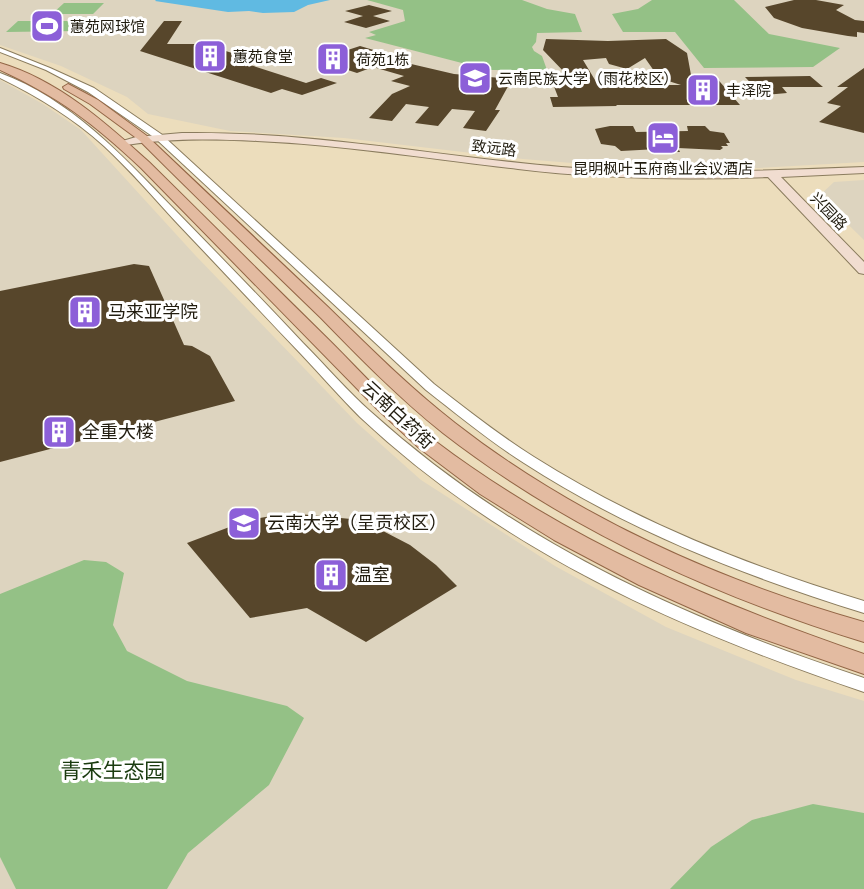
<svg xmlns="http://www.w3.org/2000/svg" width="864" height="889" font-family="Arial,'Noto Sans SC',sans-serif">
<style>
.education{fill:#ddd4bf}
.green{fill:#94c186}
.water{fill:#60bae2}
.building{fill:#57462b;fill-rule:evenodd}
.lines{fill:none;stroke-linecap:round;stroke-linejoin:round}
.minor-casing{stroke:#8a7c5e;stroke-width:2}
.secondary-casing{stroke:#8a7c5e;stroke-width:2}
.primary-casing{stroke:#936646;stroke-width:2}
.minor{fill:#fff;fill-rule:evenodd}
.secondary{fill:#f1ddd0;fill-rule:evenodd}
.primary{fill:#e3bba1;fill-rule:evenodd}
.labels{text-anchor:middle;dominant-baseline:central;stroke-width:6;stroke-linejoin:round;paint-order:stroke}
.far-poi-label{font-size:15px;fill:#211c0f;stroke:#fff;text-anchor:start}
.far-street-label{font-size:15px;fill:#211c0f;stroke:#fff}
.poi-label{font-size:18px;fill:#211c0f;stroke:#fff;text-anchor:start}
.street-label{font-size:18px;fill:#211c0f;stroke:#fff}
.near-park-label{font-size:21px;fill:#1a3b0f;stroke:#fff}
</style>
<rect width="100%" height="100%" fill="#ecddbc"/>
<path class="education" d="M0 0H864V162L759 168 609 166 523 159 344 138 230 131 148 114 127 97 61 66 0 45Z
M0 80 43 104 81 130 195 255 357 423 421 480 555 566 666 627 796 680 864 701V889H0Z
M864 180V240L819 196 834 182Z"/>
<path class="green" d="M367 0H522L547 9 575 14 582 32 537 33 536 42 532 47 534 51 542 56 547 70H489L365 38 376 35 369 32 405 21 403 10Z
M652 0H734L769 34 840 48 813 67 704 68 675 32H623L612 14 638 9Z
M64 3H104L93 14H52Z
M18 21H87L77 31 6 32Z
M84 560 106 562 124 573 113 625 127 651 187 681 287 706 304 718 269 785 188 853 167 889H16L0 857V594Z
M813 804 864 813V889H670L711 847 752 820Z"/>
<path class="water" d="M156 0H330L308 5 294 12 263 13 249 11 228 12 155 1Z"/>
<path class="building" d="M794 0H816L844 5 836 10 855 20 864 21V33L857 32V37L848 36 802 28 774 18 765 7Z
M369 5 392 11 373 16 390 21 366 28 344 22 363 16 345 11Z
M164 21H182L167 44H203L255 60 244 63 306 83 321 78 337 83 302 95 282 89 271 93 140 51Z
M546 39 608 41 666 39 687 53 691 75H714L740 105H616L617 106 553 107 550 97H558L550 76H568L543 50ZM606 58 609 64 627 69 645 58 659 78 681 85H598L583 60Z
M360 46 401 58 394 60 454 74 512 79 495 110H500L486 131 463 128 475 111 452 109 438 126 415 123 429 107 406 104 392 121 369 118 392 94 410 86 391 81 404 76 373 67 357 73 317 60Z
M864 68V133L819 122 841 106 827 103 848 87H837Z
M810 76 823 87H782L787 93 765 95 760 93 745 77Z
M610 126H633L636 132 688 131 687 126H705L710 131 724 133 730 143H726L728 146H721L723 148 720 150 678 148 680 152H660L658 149 621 151 615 146 601 144 595 129Z
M134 264 149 266 184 345 192 346 210 356 235 401 0 462V291Z
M289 513 351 519 383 531 410 545 436 565 457 586 366 642 307 608 250 618 187 543 248 520Z"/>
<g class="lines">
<g class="minor-casing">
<path id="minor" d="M0 48 50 68 94 88 161 134 434 384C467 410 499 435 534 457 637 522 748 566 864 601V613C745 576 629 531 524 463 489 441 458 415 426 390L155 138 88 92 46 70 0 52Z
M0 73C70 99 122 155 172 207 216 252 260 297 303 343 326 366 347 391 371 412 515 542 682 618 864 678V692C679 629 505 553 360 417 340 397 321 375 301 354 260 311 219 267 178 224 154 198 130 170 104 146 73 118 37 96 0 78Z"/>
</g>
<g class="secondary-casing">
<path id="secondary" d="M182 133C309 131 434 156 561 167 662 175 763 171 864 167V173L781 177 864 262V274L859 273 768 177C685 180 601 179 518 169 431 159 345 145 257 141 211 139 166 138 121 146L116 143 136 137Z"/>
</g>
<g class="primary-casing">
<path id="primary" d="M0 63C58 80 106 123 149 162 210 222 270 282 330 341 364 375 397 412 435 441 566 540 710 601 864 654V674L746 633 639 585 554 540 480 494 419 448 376 408 141 168C93 123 59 97 0 70Z
M68 84 98 100 147 136C207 193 267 250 328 307 369 347 410 388 455 423 574 516 719 581 864 622V642C714 596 568 530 443 433 399 398 360 358 321 318 260 259 199 200 139 140L90 104 64 89 63 87Z"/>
</g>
<use href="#minor" class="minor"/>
<use href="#secondary" class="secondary"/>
<use href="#primary" class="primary"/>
</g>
<defs>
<g id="stadium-square" transform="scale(1.725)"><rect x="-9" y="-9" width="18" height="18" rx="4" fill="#8c5fd8" stroke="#fff"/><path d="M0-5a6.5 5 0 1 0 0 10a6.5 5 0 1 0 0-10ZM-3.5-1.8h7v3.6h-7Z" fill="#fff"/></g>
<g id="building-square" transform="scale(1.725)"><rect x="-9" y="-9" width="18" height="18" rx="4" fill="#8c5fd8" stroke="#fff"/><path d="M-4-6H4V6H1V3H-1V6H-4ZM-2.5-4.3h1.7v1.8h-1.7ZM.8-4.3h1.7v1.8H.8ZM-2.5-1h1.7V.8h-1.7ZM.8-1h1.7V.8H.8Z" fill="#fff"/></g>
<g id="university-square" transform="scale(1.725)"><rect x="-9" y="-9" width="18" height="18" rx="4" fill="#8c5fd8" stroke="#fff"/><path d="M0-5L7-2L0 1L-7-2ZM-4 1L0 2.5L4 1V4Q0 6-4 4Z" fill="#fff"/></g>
<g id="hotel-square" transform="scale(1.725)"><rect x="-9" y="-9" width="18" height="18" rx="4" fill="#8c5fd8" stroke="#fff"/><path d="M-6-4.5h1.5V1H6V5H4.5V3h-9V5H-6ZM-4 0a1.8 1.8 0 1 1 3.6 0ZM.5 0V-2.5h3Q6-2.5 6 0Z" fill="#fff"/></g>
</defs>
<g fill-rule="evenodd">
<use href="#stadium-square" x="47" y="26"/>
<use href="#building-square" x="210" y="56"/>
<use href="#building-square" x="333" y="59"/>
<use href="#university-square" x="475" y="78"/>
<use href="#building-square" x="703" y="90"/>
<use href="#hotel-square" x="663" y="138"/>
<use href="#building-square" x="85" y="312"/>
<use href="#building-square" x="59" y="432"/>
<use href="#university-square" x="244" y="523"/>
<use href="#building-square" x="331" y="575"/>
</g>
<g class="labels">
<g class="far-poi-label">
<text x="70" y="26">蕙苑网球馆</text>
<text x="233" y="56">蕙苑食堂</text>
<text x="356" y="59">荷苑1栋</text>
<text x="498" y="78">云南民族大学（雨花校区）</text>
<text x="726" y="90">丰泽院</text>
<text x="663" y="168" text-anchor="middle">昆明枫叶玉府商业会议酒店</text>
</g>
<g class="far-street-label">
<text transform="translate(494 148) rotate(7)">致远路</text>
<text transform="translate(829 211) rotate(46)">兴园路</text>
</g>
<g class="poi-label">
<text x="108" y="312">马来亚学院</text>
<text x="82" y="432">全重大楼</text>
<text x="267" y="523">云南大学（呈贡校区）</text>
<text x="354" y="575">温室</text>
</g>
<g class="street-label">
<text transform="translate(398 415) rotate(43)">云南白药街</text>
</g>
<g class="near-park-label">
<text x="113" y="770">青禾生态园</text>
</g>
</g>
</svg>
